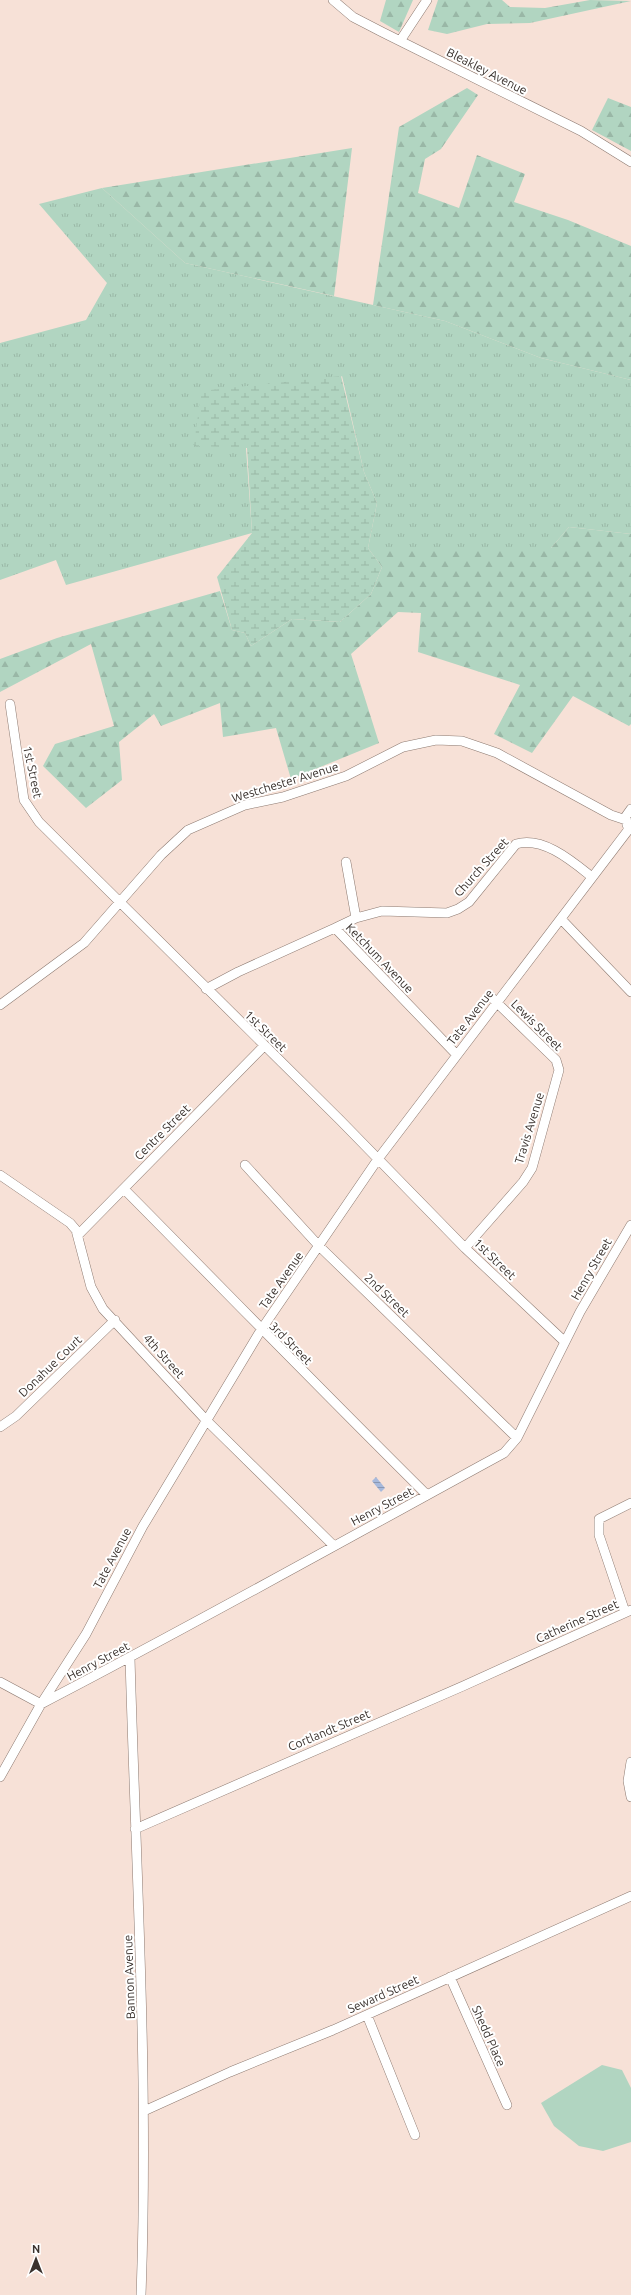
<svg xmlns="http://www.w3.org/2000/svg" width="631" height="2295" font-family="Ubuntu,sans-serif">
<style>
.grass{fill:url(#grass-tufts)}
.forest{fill:url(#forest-firs)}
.wetland{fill:url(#wetland-marsh)}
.garden{fill:#b1d5c1}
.water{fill:url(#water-rules)}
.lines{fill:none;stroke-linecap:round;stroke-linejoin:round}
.minor-casing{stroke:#8d7a71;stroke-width:10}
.minor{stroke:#fff;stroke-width:9}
.labels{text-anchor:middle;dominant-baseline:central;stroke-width:4;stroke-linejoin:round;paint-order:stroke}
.street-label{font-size:12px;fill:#3a322e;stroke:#fff}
</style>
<defs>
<pattern id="grass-tufts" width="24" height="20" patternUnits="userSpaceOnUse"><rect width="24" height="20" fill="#b1d5c1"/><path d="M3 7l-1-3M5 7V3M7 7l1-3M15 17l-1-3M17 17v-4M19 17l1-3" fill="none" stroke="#99b7a6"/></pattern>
<pattern id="forest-firs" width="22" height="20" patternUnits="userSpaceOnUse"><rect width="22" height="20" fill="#b1d5c1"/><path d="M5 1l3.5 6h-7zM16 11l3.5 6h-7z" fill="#99b7a6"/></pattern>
<pattern id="wetland-marsh" width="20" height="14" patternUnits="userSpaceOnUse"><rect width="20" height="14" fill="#b1d5c1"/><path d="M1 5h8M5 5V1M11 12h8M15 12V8" fill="none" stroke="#99b7a6"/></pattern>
<pattern id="water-rules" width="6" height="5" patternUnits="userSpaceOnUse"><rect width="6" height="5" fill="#a7b9dc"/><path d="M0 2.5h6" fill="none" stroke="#8997b3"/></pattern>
</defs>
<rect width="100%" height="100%" fill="#f7e1d7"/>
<path class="grass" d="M102 188 185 263 445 321 541 358 631 380V534L569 527 551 548H368L377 503 364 472 342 376 246 448 252 533 66 585 56 560 0 580V343L86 320 107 283 39 204Z"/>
<path class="forest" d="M386 0H413L399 32 380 21Z
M438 0H502L510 7 545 8 590 0 631 1 530 23 487 24 447 34 428 30Z
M467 88 478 95 441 149 425 159 418 193 459 208 477 155 525 174 514 202 568 220 631 246V380L541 358 445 321 373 305 399 127Z
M608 98 631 107V151L592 130Z
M352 148 334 296 185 263 102 188Z
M569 527 631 534V724L629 726 573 696 532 753 494 734 520 685 418 652 421 613 398 612 351 654 379 743 291 779 276 728 223 737 220 703 161 726 154 714 119 742 122 780 86 808 43 766 55 744 114 726 91 644 0 692V659L57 638 220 591 232 630 245 633 251 646 292 619 340 622 371 594 382 567 368 548H551Z"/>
<path class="wetland" d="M341 376 364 472 377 503 368 548 382 567 371 594 340 622 292 619 251 646 245 633 232 630 217 577 252 533 247 448 194 446 201 391Z"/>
<path class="garden" d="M602 2065 622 2070 631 2088V2142L603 2151 579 2146 554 2126 541 2103Z"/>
<path class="water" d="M376 1477 385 1488 381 1492 372 1481Z"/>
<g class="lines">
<g class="minor-casing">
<path id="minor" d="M333 0 353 17 382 32 581 131 631 162
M400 41 427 0
M10 704 24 800 39 822 340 1120 465 1248 565 1342
M627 825 626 816 631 809
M346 862 356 918
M562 920 631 992
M335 928 356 918 382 911 447 913 458 909 469 902 516 844C543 836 572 861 592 877
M206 989 238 972 335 928 456 1054
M0 1005 84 943 161 855 188 830 245 805 283 797 346 776 403 747 436 740 462 741 497 753 611 815 626 820
M245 1165 319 1246 517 1438
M0 1175 70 1223 76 1230 91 1287 103 1309 206 1420 333 1545
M124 1189C225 1291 325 1394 427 1495
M78 1235 264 1046
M465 1248 523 1182 532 1168 559 1070 556 1060 490 996
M0 1427 16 1416 115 1320
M625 1612 599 1535V1519L631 1503
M130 1658C136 1870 149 2083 141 2295
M0 1682 41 1704C197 1623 350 1537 504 1453L517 1438 580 1312 631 1225
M631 1762 628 1781 631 1797
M0 1777 41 1704 86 1634 143 1526 261 1330 378 1159 629 829
M135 1829 463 1686 631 1610
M450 1977 507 2105
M367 2015 415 2135
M144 2111 230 2072 333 2030 631 1896"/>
</g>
<use href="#minor" class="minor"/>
</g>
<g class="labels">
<g class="street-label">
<text transform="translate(487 71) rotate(27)">Bleakley Avenue</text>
<text transform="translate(33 772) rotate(78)">1st Street</text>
<text transform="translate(285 782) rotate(-17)">Westchester Avenue</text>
<text transform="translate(481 867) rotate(-48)">Church Street</text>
<text transform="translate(380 958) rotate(46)">Ketchum Avenue</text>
<text transform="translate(470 1017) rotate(-52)">Tate Avenue</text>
<text transform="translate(537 1025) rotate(45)">Lewis Street</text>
<text transform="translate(266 1031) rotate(44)">1st Street</text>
<text transform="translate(529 1128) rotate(-73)">Travis Avenue</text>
<text transform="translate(162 1132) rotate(-45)">Centre Street</text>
<text transform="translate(495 1259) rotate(44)">1st Street</text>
<text transform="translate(591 1269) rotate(-60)">Henry Street</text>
<text transform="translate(281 1280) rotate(-55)">Tate Avenue</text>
<text transform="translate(387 1295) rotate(44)">2nd Street</text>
<text transform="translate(291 1343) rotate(45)">3rd Street</text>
<text transform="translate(164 1356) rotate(48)">4th Street</text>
<text transform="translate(50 1366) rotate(-44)">Donahue Court</text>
<text transform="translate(382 1506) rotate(-28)">Henry Street</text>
<text transform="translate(112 1558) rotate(-62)">Tate Avenue</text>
<text transform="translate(577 1621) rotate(-24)">Catherine Street</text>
<text transform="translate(98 1661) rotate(-28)">Henry Street</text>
<text transform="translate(329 1730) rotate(-23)">Cortlandt Street</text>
<text transform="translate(129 1977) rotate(-92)">Bannon Avenue</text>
<text transform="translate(383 1994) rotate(-24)">Seward Street</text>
<text transform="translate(489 2036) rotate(66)">Shedd Place</text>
</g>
</g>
<g transform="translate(36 2259)" stroke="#ffffff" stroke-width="3" paint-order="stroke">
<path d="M0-3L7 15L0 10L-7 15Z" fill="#3a322e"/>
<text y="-6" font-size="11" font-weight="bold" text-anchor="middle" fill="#3a322e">N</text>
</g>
</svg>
